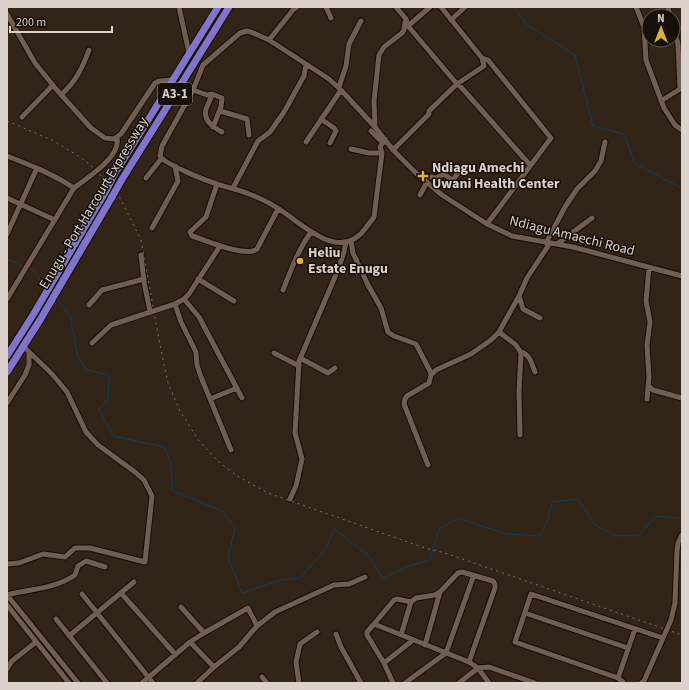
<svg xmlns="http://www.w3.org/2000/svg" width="689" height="690" font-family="'Source Sans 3',sans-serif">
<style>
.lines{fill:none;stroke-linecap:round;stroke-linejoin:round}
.stream{stroke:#0c3f60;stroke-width:1}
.minor-casing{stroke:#1b0c04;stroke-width:7}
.highway-casing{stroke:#1b0c04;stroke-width:9}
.minor{stroke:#715e52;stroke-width:5}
.highway{stroke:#8075cc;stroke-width:7}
.rail{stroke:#80736a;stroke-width:1;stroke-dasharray:2 4;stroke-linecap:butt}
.highway-bridge-casing{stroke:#1b0c04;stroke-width:9;stroke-linecap:butt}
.highway-bridge{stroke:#8075cc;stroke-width:7}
.poi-dot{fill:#dcb233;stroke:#160f0a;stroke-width:1.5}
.labels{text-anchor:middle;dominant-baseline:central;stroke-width:3;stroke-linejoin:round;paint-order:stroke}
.shield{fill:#160f0a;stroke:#a19891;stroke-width:1}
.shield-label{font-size:13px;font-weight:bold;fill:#dcd2cb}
.poi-label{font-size:14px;font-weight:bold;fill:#dcd2cb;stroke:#160f0a;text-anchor:start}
.street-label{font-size:14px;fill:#dcd2cb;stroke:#160f0a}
</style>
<rect width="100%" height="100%" fill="#332418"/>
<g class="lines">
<path class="stream" d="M514 7 527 25 575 55 593 126 624 134 635 164 682 188
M7 259 25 267
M28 268 34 271 46 287
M56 298 70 316 78 357 87 370 109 375 108 399 99 409 113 436 164 447 170 461 173 491 222 511 235 527 228 558 242 593 281 580 300 578 325 550 334 529 369 556 383 579 406 567 430 560 439 529 458 518 484 527 508 534 540 536 548 519 552 502 578 499 594 524 616 536 639 535 656 516 679 518 682 520"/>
<g class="minor-casing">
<path id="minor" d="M179 7 189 53
M326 7 331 18
M396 7 406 19 408 26 457 84 461 87 530 165
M441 7 482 58 488 60 551 138 487 224
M636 7 644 27 646 60 664 108 675 125 682 130
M668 7 670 16
M7 14 35 63 56 89 91 128 105 138 114 139 121 134 155 83 159 81 172 80
M451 20 465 7
M408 26 430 7
M673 27 678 44 680 89
M269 40 293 10 297 7
M339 87 346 66 349 44 361 21
M193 90 207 95 212 94C211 99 208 104 206 109 203 121 213 127 222 132
M212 94 222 98 221 107 213 127
M61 95C76 81 82 69 89 50
M661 101 680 89
M220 111 247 119 249 135
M22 117 53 85
M321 119 334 128 336 131 330 143
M375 127 374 101 379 55 384 47 402 33 404 30 405 22
M371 131 383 143
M385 139 380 147 382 153 374 217C371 222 368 224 365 229 342 259 311 232 289 216 277 207 263 199 249 194 238 189 228 188 217 184 207 181 164 164 160 156L162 146 193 90 203 65 240 33 247 31 251 32 269 40 329 79 341 90 375 127 393 150 417 174 442 195 487 224 512 236 573 247 682 276
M306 142 341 90
M351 149 369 153H382
M393 150 429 114V111L431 109 457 84 484 66 482 58
M7 156C30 165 53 174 74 188 87 178 121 157 117 138
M420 175 436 178 444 174 460 186
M146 178 161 159
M453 180 461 169
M217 184 206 217 190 232 192 236C206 240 245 258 257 249L278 209
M233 188 258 141 270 132 284 112 304 76 306 65
M420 195 427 182
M7 198 55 220
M152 228 178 181 175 166
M7 234 37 168
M351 241 353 253 368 285 381 308 388 332 394 336 416 344 430 371 431 375 429 383 407 396 405 399 404 404 428 465
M546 243 565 207 577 189 595 171 601 161 605 142
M557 244 592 218
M220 246 189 294 184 299 175 304 181 322 196 352 197 365 201 377 231 450
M141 255 144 282 150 311
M198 279 234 301
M283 290C291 270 298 250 311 232
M519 296 523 309 540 318
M7 299 74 188
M184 299 199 317 242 398
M89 305 102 290 144 279
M499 332 516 345 521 353 519 392 520 435
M92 343 111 325 175 304
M521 352C530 354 532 365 535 372
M274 353 299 366
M300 358 328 373 335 368
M431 375 436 370 471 354 491 340 499 332 519 296 527 278 550 243
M648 385 653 390 682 398
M210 399 237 388
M647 399 649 377 647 345 650 322 646 301 649 268
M7 403 25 375 29 365V352
M290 499 296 486 302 459 295 433 299 361 338 270 344 252 346 242
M7 564 19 563 43 554 65 557 75 548H90L145 562 152 496 144 480 135 472 98 445 86 432 67 392 52 374 23 346
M121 593 175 654
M82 594 153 683
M7 595 78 683
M7 595C29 589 55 589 75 575L78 566 86 561 105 567
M7 605 69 683
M181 607 204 633
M525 613 628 648
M56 619 107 683
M374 624 367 632V635L384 663 393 683
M635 629 618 678 515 642 531 594 663 638
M336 634 341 647 361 683
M401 635 411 602
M69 636 134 582
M190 642 214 667
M425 645 440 592
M384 663 413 640
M7 669 12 661 36 642
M262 677 267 683
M618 678 623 682 622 683
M142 683 190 642 204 633 248 608 257 626
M197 683 214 667 239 647 257 626 275 612 334 585 349 584 365 577
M299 683 296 662 300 644 317 632
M405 683 446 653 474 575
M459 683 478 668 469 662 374 624 394 600 397 599 411 602 416 598 435 595 440 592 458 573 462 572 493 581 495 584V588L469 662
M489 683 478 668 489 667 535 683
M641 683 644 681 671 620 675 603 677 551 678 543 682 535"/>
</g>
<g class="highway-casing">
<path id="highway" d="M114 175 218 7
M121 181 229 7
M7 356 33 315 107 189
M7 372 40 320 112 197"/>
</g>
<use href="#minor" class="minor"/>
<use href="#highway" class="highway"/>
<path class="rail" d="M7 121 54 141 83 159 97 171 120 198 141 240 160 345 168 383 180 411 199 441 220 463 239 477 268 493 425 548 445 553 682 635"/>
<g class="highway-bridge-casing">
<path id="highway-bridge" d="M107 189 114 175
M112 197 121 181"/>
</g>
<use href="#highway-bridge" class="highway-bridge"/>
</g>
<g class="poi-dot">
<path d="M421 170h4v4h4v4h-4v4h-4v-4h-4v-4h4z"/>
<circle cx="300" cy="261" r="4"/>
</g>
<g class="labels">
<rect class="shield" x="158" y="83" width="34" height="22" rx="3"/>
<g class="shield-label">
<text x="175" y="94">A3-1</text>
</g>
<g class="poi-label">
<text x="432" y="168">Ndiagu Amechi<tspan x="432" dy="16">Uwani Health Center</tspan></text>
<text x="308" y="253">Heliu<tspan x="308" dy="16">Estate Enugu</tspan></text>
</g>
<g class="street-label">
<text transform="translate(94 203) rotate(-59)">Enugu - Port Harcourt Expressway</text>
<text transform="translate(572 236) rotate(14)">Ndiagu Amaechi Road</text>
</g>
</g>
<rect width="689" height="690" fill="none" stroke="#dcd2cb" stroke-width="16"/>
<g transform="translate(661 28)"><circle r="19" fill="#160f0a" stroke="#655d57"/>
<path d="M0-3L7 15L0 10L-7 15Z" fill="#dcb233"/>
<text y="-6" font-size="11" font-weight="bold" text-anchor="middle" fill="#dcd2cb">N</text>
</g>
<path d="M10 26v6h102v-6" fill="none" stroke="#dcd2cb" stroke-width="2"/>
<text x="16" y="26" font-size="12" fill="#dcd2cb" stroke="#160f0a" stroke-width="3" paint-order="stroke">200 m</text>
</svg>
